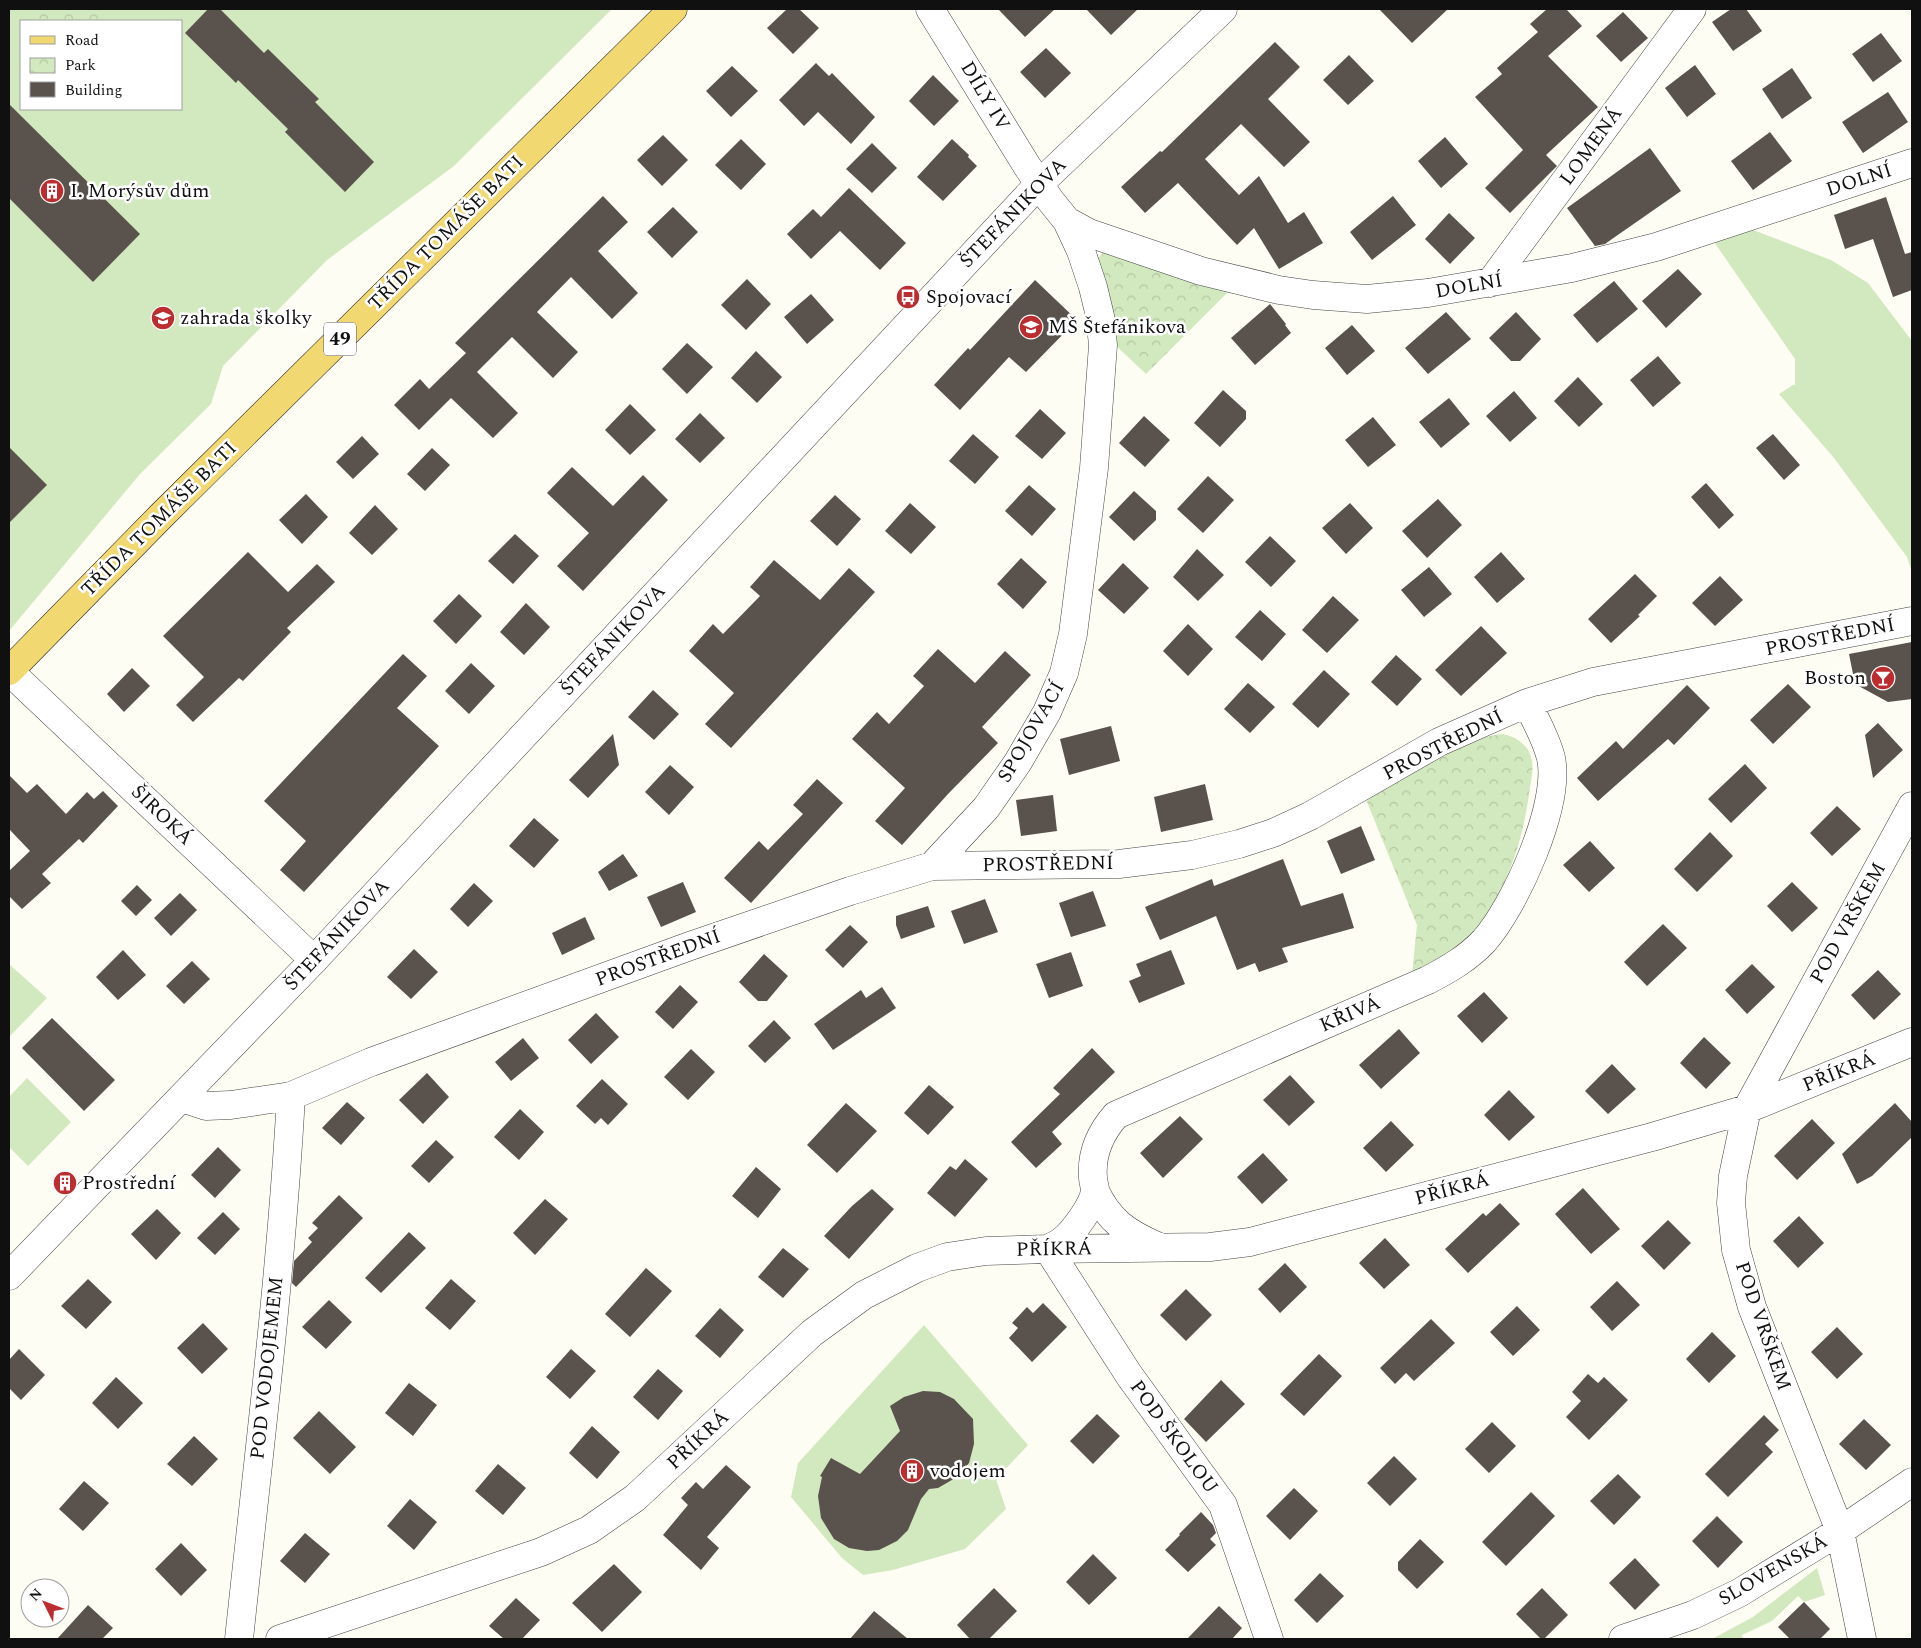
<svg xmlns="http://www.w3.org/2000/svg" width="1921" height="1648" font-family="Spectral,serif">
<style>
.grass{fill:#d2e8be;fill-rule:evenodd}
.park{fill:url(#park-crowns)}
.building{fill:#59524d}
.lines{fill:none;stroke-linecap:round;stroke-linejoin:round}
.minor-casing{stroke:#434343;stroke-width:29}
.tertiary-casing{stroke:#434343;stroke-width:29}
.primary-casing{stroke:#212121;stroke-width:29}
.minor{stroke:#fff;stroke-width:28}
.tertiary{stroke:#fff;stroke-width:28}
.primary{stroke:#f2d871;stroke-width:28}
.labels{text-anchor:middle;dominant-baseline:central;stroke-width:5;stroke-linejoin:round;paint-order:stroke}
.shield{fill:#fff;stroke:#585858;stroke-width:1}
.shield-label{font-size:19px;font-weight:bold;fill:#101010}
.street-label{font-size:20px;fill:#101010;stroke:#fff}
.poi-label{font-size:20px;fill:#101010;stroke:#fff;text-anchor:start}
</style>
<defs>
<pattern id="park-crowns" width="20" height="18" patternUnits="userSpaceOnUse" patternTransform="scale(1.25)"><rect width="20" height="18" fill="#d2e8be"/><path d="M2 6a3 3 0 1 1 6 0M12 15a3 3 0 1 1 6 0" fill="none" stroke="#b3c6a2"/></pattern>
</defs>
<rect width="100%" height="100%" fill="#fefdf4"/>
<path class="grass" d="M9 9H612L454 166 327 260 223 366 211 404 140 474 9 631ZM21 21H181V109H21Z
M1748 228 1831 260 1868 283 1912 341V572L1907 557 1834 458 1779 394 1793 385H1795V359L1712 239Z
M9 964 47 998 9 1037Z
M27 1078 71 1122 28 1166 9 1147V1097Z
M924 1325 1028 1445 996 1479 1006 1509 965 1549 893 1570 863 1575 842 1558 791 1497 798 1463Z
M1817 1568 1825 1595 1804 1602 1798 1596 1772 1621 1742 1635 1743 1639H1712L1753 1617Z"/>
<path class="park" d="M36 9H98L108 18 104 21H24Z
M1112 250 1233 287 1146 374 1110 340 1098 258 1103 253Z
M1502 734C1515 736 1527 744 1531 757 1534 766 1532 777 1530 787 1524 836 1509 886 1479 925 1461 949 1437 961 1412 974L1417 925 1365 797 1471 741 1490 736Z"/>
<path class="building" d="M208 9H220L264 53 268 49 319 99 315 102 374 162 345 192 285 132 288 129 238 80 236 83 185 33Z
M787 9H799L819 28 793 54 767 28Z
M998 9H1055L1025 37Z
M1086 9H1138L1111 35Z
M1379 9H1448L1412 43Z
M1547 9H1566L1582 26 1548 56 1598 107 1546 155 1557 166 1510 213 1485 188 1523 150 1475 97 1502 74 1497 68 1538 32 1530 24Z
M1731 9H1746L1762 31 1733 51 1712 22Z
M1623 12 1648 38 1621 62 1596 36Z
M1881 33 1902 61 1873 82 1852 54Z
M1275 42 1300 67 1268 99 1310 142 1284 167 1241 124 1205 159 1239 195 1259 176 1288 223 1304 212 1323 243 1279 269 1254 228 1237 245 1178 183 1145 213 1121 187 1160 151 1162 152Z
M1046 48 1071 73 1045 98 1020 72Z
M1349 55 1374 81 1348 105 1323 80Z
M816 63 829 76 832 73 875 117 851 144 818 112 804 126 779 100Z
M1695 65 1716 94 1687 117 1665 88Z
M732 66 758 91 731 117 706 91Z
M1792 68 1812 98 1782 119 1762 89Z
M933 75 959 101 934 126 909 101Z
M1888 92 1908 122 1863 153 1842 122Z
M9 104 140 234 93 282 9 198Z
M1770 132 1792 161 1753 190 1731 161Z
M663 135 688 160 662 186 637 160Z
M1445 137 1468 164 1441 188 1418 161Z
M741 139 766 164 741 190 715 165Z
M952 139 969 155 968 157 977 166 943 201 917 177Z
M872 143 897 168 872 193 846 169Z
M1650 148 1681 191 1612 239 1605 244 1595 246 1567 208Z
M849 188 906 243 880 270 840 231 811 259 787 234 813 209 821 217Z
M603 196 628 222 598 251 638 293 612 319 571 277 537 312 578 352 553 378 512 337 477 372 518 413 493 438 451 398 419 430 394 405 420 379 429 389 466 353 455 343Z
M1393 196 1416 225 1372 260 1350 232Z
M1886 197 1905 254 1912 252V290L1893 297 1873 239 1845 249 1834 215Z
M673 207 698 232 672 258 647 232Z
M1449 213 1475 238 1450 264 1425 239Z
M1678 269 1702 294 1666 328 1642 301Z
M747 279 771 304 746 330 721 305Z
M1035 280 1077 320 1026 372 1009 357 960 410 934 385 968 348 970 350Z
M1614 281 1638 309 1597 343 1573 315Z
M811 294 834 320 807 344 784 317Z
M1270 304 1286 324 1285 325 1291 333 1255 365 1231 338Z
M1446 312 1471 339 1428 374 1405 348Z
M1516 312 1541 339 1520 361H1511L1489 338Z
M1352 325 1375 351 1347 375 1325 348Z
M687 343 713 367 687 394 662 369Z
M756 351 782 377 757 403 731 378Z
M1658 356 1681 383 1653 407 1630 380Z
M1578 377 1603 404 1579 427 1554 401Z
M1223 390 1246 411V419L1220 447 1194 423Z
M1514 391 1537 418 1510 442 1486 416Z
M1449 398 1470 424 1441 448 1419 422Z
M630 404 656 430 630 455 605 430Z
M1040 409 1066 433 1042 459 1015 436Z
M700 413 725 438 700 463 675 439Z
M1144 416 1170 440 1145 467 1119 443Z
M1373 417 1396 445 1368 467 1345 440Z
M973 434 999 457 975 484 949 461Z
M1773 434 1800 465 1784 480 1756 448Z
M362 436 379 454 353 479 336 462Z
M9 447 47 485 9 523Z
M432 448 450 465 425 491 407 474Z
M572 467 613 506 643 475 668 500 583 591 557 566 589 533 547 493Z
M1208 476 1234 500 1203 533 1177 509Z
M1706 483 1734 515 1719 529 1691 497Z
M1029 485 1056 509 1032 536 1005 511Z
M1134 491 1156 511V520L1134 541 1109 517Z
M306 494 328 517 302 544 279 520Z
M835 495 861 519 837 546 810 521Z
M1438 499 1462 525 1427 558 1402 531Z
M910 503 936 527 911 554 885 531Z
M1350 503 1373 528 1346 554 1322 528Z
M375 505 398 529 372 555 349 533Z
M515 534 539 556 513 584 488 561Z
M1270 536 1296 561 1271 587 1245 562Z
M1197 549 1224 575 1198 601 1173 577Z
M248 552 288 592 317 564 335 582 287 628 291 632 243 681 239 678 193 722 176 705 204 677 163 636Z
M1501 552 1525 579 1497 603 1474 577Z
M1021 558 1047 582 1023 609 997 584Z
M774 560 820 600 849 568 875 592 731 748 705 724 734 693 689 651 713 624 723 634 760 596 750 587Z
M1123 563 1149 588 1124 614 1098 590Z
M1429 567 1452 594 1424 617 1401 590Z
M1635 574 1657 596 1638 615 1640 616 1611 643 1588 619Z
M1720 576 1743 600 1715 626 1692 603Z
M459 594 482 616 456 644 433 621Z
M1333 596 1359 620 1327 653 1302 630Z
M526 603 550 627 524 655 500 632Z
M1260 610 1286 634 1262 661 1235 637Z
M1188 624 1213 649 1188 676 1163 651Z
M1481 626 1507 653 1461 696 1435 670Z
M1912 642V699L1888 702 1855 684 1849 654Z
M938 649 975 683 1005 651 1031 675 982 727 998 743 948 794 902 845 875 821 905 788 852 739 877 712 889 724 924 686 913 676Z
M403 654 427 676 397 708 439 746 304 892 280 870 306 841 264 801Z
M1396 655 1422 679 1397 706 1371 682Z
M471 663 495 686 469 714 445 691Z
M132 668 150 686 124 712 107 694Z
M1324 670 1350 694 1318 728 1292 704Z
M1248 683 1275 707 1250 733 1224 709Z
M1788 684 1811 707 1773 744 1750 720Z
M1687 685 1710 708 1674 745 1668 739 1598 801 1577 778 1616 741 1623 749Z
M653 690 679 714 654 740 628 717Z
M1878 723 1903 750 1873 778 1865 735Z
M1111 726 1120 761 1069 775 1060 739Z
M613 734 619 765 588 798 569 780Z
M1745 764 1767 788 1731 823 1708 799Z
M670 765 694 787 669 815 645 792Z
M9 775 27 793 37 784 66 814 87 792 94 799 103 791 118 806 83 843 79 839 42 874 51 883 22 909 9 896V871L30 851 9 829Z
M817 779 843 803 751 903 724 878 759 841 768 850 803 814 793 805Z
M1205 784 1213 820 1161 832 1154 797Z
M1053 795 1057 831 1021 836 1016 800Z
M1837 806 1861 829 1832 856 1810 833Z
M534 818 559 840 534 868 509 846Z
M1361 826 1375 860 1341 874 1327 841Z
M1710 832 1733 856 1697 892 1674 869Z
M1590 841 1615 868 1589 892 1563 865Z
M623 854 638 876 609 891 598 872Z
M1283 859 1301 906 1343 893 1354 928 1282 948 1288 962 1259 972 1255 963 1237 970 1216 916 1160 940 1145 907 1212 879 1214 886Z
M683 882 696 912 661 927 647 897Z
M1792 882 1818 908 1792 932 1767 906Z
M474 883 493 901 468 927 450 909Z
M137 885 152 900 136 916 121 901Z
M1093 891 1106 926 1071 937 1059 903Z
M180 893 197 910 171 936 154 918Z
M985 899 998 932 964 944 951 911Z
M928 906 935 927 901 939 896 925V916Z
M585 917 595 939 562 955 552 933Z
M1663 924 1687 948 1647 986 1624 962Z
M850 925 868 942 843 968 825 950Z
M414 949 438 972 411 999 387 977Z
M123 950 146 975 118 1000 96 977Z
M1171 950 1185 984 1139 1003 1129 981 1141 976 1136 964Z
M1071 952 1083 986 1049 998 1036 964Z
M764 954 788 976 767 1001H758L739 982Z
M192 961 210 979 184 1004 166 986Z
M1752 964 1775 987 1747 1014 1725 990Z
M1878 970 1901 994 1874 1020 1851 995Z
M680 985 698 1002 673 1029 655 1012Z
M882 987 896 1008 833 1050 814 1024 861 990 866 998Z
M1484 992 1508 1018 1482 1043 1457 1016Z
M596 1013 619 1037 591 1064 568 1040Z
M52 1018 115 1080 84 1111 22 1048Z
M774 1020 791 1038 765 1063 748 1046Z
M1399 1029 1420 1053 1381 1089 1359 1065Z
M1704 1037 1731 1063 1706 1089 1680 1063Z
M523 1038 539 1058 511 1081 495 1062Z
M1092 1048 1115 1072 1052 1132 1062 1144 1036 1168 1011 1142 1060 1094 1053 1088Z
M691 1049 715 1072 688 1100 664 1077Z
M1612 1064 1636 1089 1608 1114 1585 1091Z
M427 1073 449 1097 423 1124 399 1100Z
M1290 1075 1315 1102 1289 1126 1263 1100Z
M602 1079 628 1104 608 1125 601 1118 595 1124 576 1106Z
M929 1085 954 1107 928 1135 904 1113Z
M1509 1090 1535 1117 1509 1141 1484 1115Z
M347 1102 365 1118 341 1145 322 1128Z
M846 1103 877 1131 837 1173 807 1145Z
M1895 1103 1912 1122V1137L1872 1176 1857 1184 1842 1154Z
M520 1109 544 1132 519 1160 494 1137Z
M1180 1116 1203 1139 1163 1178 1140 1153Z
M1812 1119 1835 1143 1797 1180 1774 1156Z
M1391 1121 1414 1145 1386 1172 1363 1148Z
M436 1140 454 1157 429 1183 411 1166Z
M218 1147 241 1170 215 1198 191 1175Z
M1263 1153 1288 1180 1262 1204 1237 1177Z
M965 1159 988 1179 955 1217 927 1193 950 1166 956 1170Z
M756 1167 781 1189 758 1218 732 1196Z
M1583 1188 1620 1229 1591 1254 1555 1214Z
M872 1189 894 1209 849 1259 824 1236 852 1206Z
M339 1195 363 1218 296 1287 292 1283 294 1261 312 1242 308 1238 318 1228 312 1223Z
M545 1199 568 1219 535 1255 513 1233Z
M1500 1203 1520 1224 1468 1273 1445 1249 1483 1213 1486 1216Z
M157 1209 181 1233 156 1260 131 1234Z
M223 1212 240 1229 215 1255 197 1238Z
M1799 1216 1824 1243 1798 1268 1773 1241Z
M1668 1220 1691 1243 1664 1270 1641 1246Z
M409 1232 426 1248 381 1293 365 1278Z
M1385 1238 1410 1265 1384 1289 1359 1263Z
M783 1248 809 1269 783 1298 758 1277Z
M1285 1263 1307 1287 1280 1313 1258 1289Z
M646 1268 672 1291 630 1337 605 1314Z
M88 1279 112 1302 86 1329 61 1306Z
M451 1279 476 1301 450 1330 425 1308Z
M1617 1281 1640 1305 1612 1331 1590 1307Z
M1186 1289 1212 1315 1186 1341 1160 1315Z
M329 1300 352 1322 326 1349 302 1327Z
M1043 1303 1067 1327 1032 1362 1009 1338 1018 1328 1012 1323 1027 1307 1033 1313Z
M1517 1306 1540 1330 1513 1356 1490 1332Z
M720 1308 744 1330 720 1358 695 1336Z
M1431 1319 1455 1343 1414 1381 1406 1373 1395 1384 1380 1368Z
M203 1323 228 1349 202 1374 177 1348Z
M1837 1327 1863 1354 1837 1379 1811 1352Z
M1712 1332 1736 1356 1709 1383 1686 1359Z
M19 1349 45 1375 21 1400 9 1388V1360Z
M571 1349 596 1371 570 1399 546 1377Z
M1319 1354 1342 1376 1304 1416 1280 1394Z
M658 1369 683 1391 658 1420 633 1397Z
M1588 1374 1598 1383 1604 1377 1628 1400 1589 1440 1566 1417 1581 1401 1572 1392Z
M116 1377 143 1403 118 1429 92 1403Z
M1221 1380 1245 1404 1206 1442 1184 1419Z
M409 1383 437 1405 413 1436 385 1413Z
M923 1391 940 1392 954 1399 973 1419 974 1444 969 1463 957 1477 938 1488 929 1489 921 1499 908 1530 897 1541 879 1550 867 1551 849 1548 834 1539 821 1518 818 1496 822 1477 820 1476 831 1458 860 1474 900 1431 890 1406 904 1397Z
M319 1411 356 1447 330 1474 293 1438Z
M1097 1414 1120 1436 1093 1464 1070 1441Z
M1764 1415 1779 1430 1765 1444 1773 1452 1728 1497 1705 1474Z
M1864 1419 1891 1445 1866 1470 1839 1444Z
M1492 1422 1516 1446 1489 1473 1465 1449Z
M592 1426 620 1452 597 1479 569 1453Z
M194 1436 218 1459 192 1486 167 1464Z
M1394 1456 1417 1479 1390 1506 1367 1483Z
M498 1464 526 1488 503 1515 475 1491Z
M726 1465 751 1487 707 1537 719 1548 701 1570 663 1535 688 1505 681 1498 696 1482 703 1489Z
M1618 1474 1641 1497 1614 1525 1590 1501Z
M84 1481 109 1503 83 1531 59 1509Z
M1294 1488 1318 1511 1290 1540 1266 1516Z
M1531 1492 1555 1516 1506 1566 1482 1542Z
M410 1499 437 1522 414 1550 387 1526Z
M1201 1512 1213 1525 1216 1533 1210 1539 1216 1545 1188 1572 1165 1550 1180 1535 1179 1534Z
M1717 1516 1743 1542 1718 1568 1692 1541Z
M305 1533 330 1554 305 1583 280 1561Z
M1420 1539 1444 1562 1417 1589 1398 1570V1562Z
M181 1543 207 1570 181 1596 155 1569Z
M1093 1554 1117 1578 1089 1605 1066 1582Z
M1635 1558 1660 1585 1635 1610 1609 1583Z
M614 1564 642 1592 602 1632 572 1603Z
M1320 1573 1344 1596 1317 1623 1294 1600Z
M994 1588 1017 1611 989 1639H970L957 1625Z
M1542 1588 1568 1615 1544 1639H1541L1516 1614Z
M516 1598 540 1620 522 1639H504L489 1626Z
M1804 1602 1830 1629 1820 1639H1790L1778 1627Z
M88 1605 113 1628 102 1639H57Z
M1219 1606 1242 1628 1232 1639H1187Z
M874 1611 908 1639H850Z"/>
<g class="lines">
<g class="minor-casing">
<path id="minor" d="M930 9 1027 166 1050 200 1067 221 1089 233 1201 271 1279 290 1313 295 1367 299 1428 293 1572 268 1656 247 1912 163
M1490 283 1692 9
M9 671 314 960
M932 866 986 808 1018 762 1047 712 1064 673 1073 634 1094 468 1103 345 1100 316 1093 287 1081 251 1067 221
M182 1098 206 1106 231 1105 291 1096 371 1062 690 946 850 891 932 866 1119 864 1192 855 1239 844 1273 833 1310 816 1439 742 1527 703 1593 682 1912 621
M1095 1191C1109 1221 1127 1233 1157 1246
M1048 1249C1053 1246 1058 1244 1062 1241 1074 1232 1094 1204 1095 1190 1095 1186 1093 1182 1093 1178 1091 1154 1100 1133 1116 1115L1428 980C1449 969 1468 958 1484 941 1515 906 1561 805 1551 758 1546 738 1536 721 1527 703
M1048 1249 1129 1375 1223 1505 1269 1639
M239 1639C258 1459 281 1278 291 1096
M280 1639 541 1552 589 1530 635 1498 812 1333 864 1295 917 1268 947 1257 986 1251 1048 1249 1210 1247 1250 1242 1652 1137 1747 1109 1912 1042
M1623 1639 1693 1615 1739 1593 1840 1531 1912 1482
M1862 1639 1840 1531 1752 1307 1736 1250 1731 1203 1733 1176 1747 1109 1912 806"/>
</g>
<g class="tertiary-casing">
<path id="tertiary" d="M9 1276 314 960 1039 184 1223 9"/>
</g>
<g class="primary-casing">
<path id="primary" d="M9 671 161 516 673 9"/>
</g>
<use href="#minor" class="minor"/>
<use href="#tertiary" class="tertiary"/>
<use href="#primary" class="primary"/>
</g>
<defs>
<g id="building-disc" transform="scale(1.25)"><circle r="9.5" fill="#bb2d2e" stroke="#fff"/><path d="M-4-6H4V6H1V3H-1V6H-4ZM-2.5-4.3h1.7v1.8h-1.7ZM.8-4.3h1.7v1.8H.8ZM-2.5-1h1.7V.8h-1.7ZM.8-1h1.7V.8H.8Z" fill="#fff"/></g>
<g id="bus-disc" transform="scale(1.25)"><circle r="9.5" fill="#bb2d2e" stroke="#fff"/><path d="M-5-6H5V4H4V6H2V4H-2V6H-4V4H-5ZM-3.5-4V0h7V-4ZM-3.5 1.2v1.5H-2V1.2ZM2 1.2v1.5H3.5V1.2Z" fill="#fff"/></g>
<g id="school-disc" transform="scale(1.25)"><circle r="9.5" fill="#bb2d2e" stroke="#fff"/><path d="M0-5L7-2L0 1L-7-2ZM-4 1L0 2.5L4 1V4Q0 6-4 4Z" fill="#fff"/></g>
<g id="bar-disc" transform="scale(1.25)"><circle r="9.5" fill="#bb2d2e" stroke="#fff"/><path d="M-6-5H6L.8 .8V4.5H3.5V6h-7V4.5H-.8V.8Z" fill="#fff"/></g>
</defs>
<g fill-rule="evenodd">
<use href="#building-disc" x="52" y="191"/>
<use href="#bus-disc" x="908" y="297"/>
<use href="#school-disc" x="163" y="318"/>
<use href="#school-disc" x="1031" y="327"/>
<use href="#bar-disc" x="1883" y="678"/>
<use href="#building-disc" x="65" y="1183"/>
<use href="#building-disc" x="912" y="1471"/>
</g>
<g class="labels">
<rect class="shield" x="324" y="322.5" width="32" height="33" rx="4"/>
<g class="shield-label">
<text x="340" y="339">49</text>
</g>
<g class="street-label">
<text transform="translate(985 96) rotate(59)">DÍLY IV</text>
<text transform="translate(1591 146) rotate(-54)">LOMENÁ</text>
<text transform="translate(1859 180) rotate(-18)">DOLNÍ</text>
<text transform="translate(1013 213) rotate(-46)">ŠTEFÁNIKOVA</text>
<text transform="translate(446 233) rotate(-45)">TŘÍDA TOMÁŠE BATI</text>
<text transform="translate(1469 286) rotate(-10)">DOLNÍ</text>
<text transform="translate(159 519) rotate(-45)">TŘÍDA TOMÁŠE BATI</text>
<text transform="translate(1830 637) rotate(-11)">PROSTŘEDNÍ</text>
<text transform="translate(613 640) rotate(-47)">ŠTEFÁNIKOVA</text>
<text transform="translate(1031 732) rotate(-60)">SPOJOVACÍ</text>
<text transform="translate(1443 745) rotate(-27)">PROSTŘEDNÍ</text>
<text transform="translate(162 815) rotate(44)">ŠIROKÁ</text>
<text transform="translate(1048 864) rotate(-1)">PROSTŘEDNÍ</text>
<text transform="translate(1848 923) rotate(-61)">POD VRŠKEM</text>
<text transform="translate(337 935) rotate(-47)">ŠTEFÁNIKOVA</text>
<text transform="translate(658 958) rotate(-20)">PROSTŘEDNÍ</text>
<text transform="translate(1350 1014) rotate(-23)">KŘIVÁ</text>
<text transform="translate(1839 1072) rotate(-22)">PŘÍKRÁ</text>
<text transform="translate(1452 1189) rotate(-15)">PŘÍKRÁ</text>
<text transform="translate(1054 1249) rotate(-1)">PŘÍKRÁ</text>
<text transform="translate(1763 1326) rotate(71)">POD VRŠKEM</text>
<text transform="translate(267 1368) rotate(-84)">POD VODOJEMEM</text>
<text transform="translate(1174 1437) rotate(54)">POD ŠKOLOU</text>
<text transform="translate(698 1440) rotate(-43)">PŘÍKRÁ</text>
<text transform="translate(1773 1570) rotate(-30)">SLOVENSKÁ</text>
</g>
<g class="poi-label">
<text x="70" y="191">I. Morýsův dům</text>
<text x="926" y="297">Spojovací</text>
<text x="180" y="318">zahrada školky</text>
<text x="1048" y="327">MŠ Štefánikova</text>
<text x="1866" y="678" text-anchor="end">Boston</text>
<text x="82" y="1183">Prostřední</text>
<text x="930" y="1471">vodojem</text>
</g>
</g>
<rect width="1921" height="1648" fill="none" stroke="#101010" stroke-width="20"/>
<rect x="20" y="20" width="162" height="90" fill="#ffffff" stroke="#9f9f9f"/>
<rect x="30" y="36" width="25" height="8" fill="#f2d871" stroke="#9f9f9f"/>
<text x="65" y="45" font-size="15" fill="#101010">Road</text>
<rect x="30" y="58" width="25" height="15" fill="url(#park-crowns)" stroke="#9f9f9f"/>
<text x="65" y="70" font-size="15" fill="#101010">Park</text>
<rect x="30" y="82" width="25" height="15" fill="#59524d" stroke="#9f9f9f"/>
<text x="65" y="95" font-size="15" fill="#101010">Building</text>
<g transform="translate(45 1603) rotate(312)"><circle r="24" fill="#ffffff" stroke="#9f9f9f"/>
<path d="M0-4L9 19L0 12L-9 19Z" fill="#bb2d2e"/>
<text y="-8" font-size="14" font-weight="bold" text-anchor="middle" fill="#101010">N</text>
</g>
</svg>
